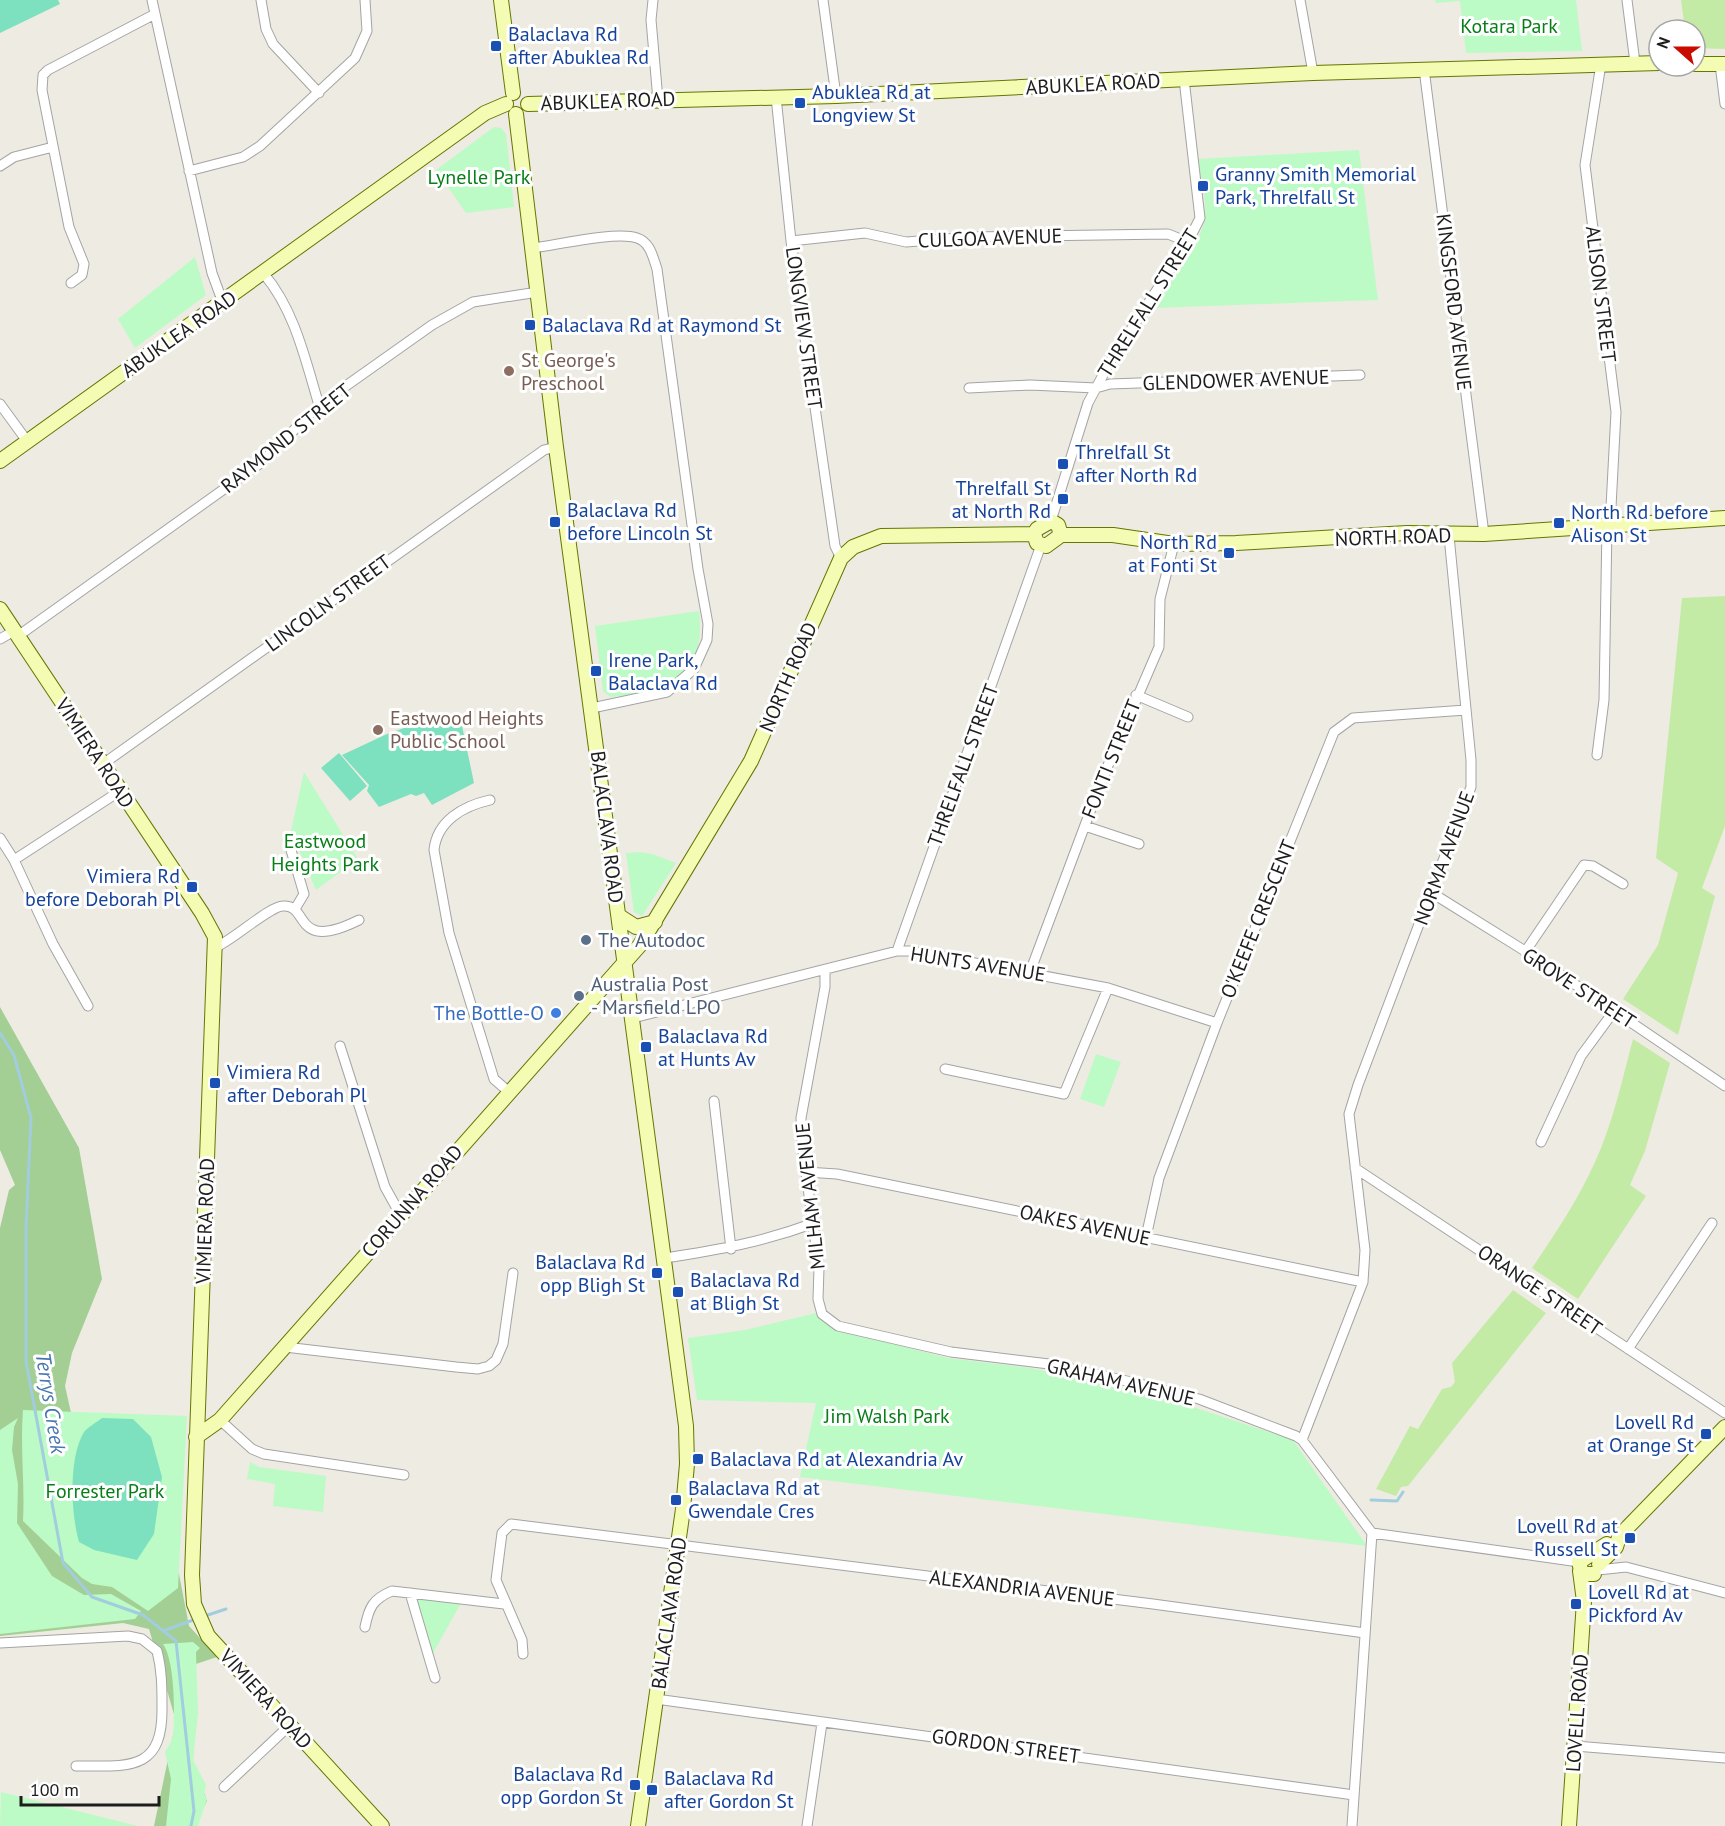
<svg xmlns="http://www.w3.org/2000/svg" width="1725" height="1826" font-family="'PT Sans',sans-serif">
<style>
.grass{fill:#c4eba6}
.forest{fill:#a3cf95}
.park{fill:#bcfbc5}
.pitch{fill:#7de1c0}
.lines{fill:none;stroke-linecap:round;stroke-linejoin:round}
.stream{stroke:#a1cdde;stroke-width:3}
.street-casing{stroke:#a4a4a4;stroke-width:11}
.secondary-casing{stroke:#637701;stroke-width:16}
.street{stroke:#fff;stroke-width:9}
.secondary{stroke:#f4fbb3;stroke-width:14}
.transit-dot{fill:#1a4fb4;stroke:#fff;stroke-width:2}
.education-dot{fill:#8d6e63;stroke:#fff;stroke-width:2}
.service-dot{fill:#5c6f8a;stroke:#fff;stroke-width:2}
.shop-dot{fill:#3f7fe0;stroke:#fff;stroke-width:2}
.labels{text-anchor:middle;dominant-baseline:central;stroke-width:6;stroke-linejoin:round;paint-order:stroke}
.park-label{font-size:20px;fill:#077e18;stroke:#fff}
.transit-label{font-size:20px;fill:#164399;stroke:#fff;text-anchor:start}
.street-label{font-size:20px;fill:#1d1d1d;stroke:#fff}
.education-label{font-size:20px;fill:#785e54;stroke:#fff;text-anchor:start}
.service-label{font-size:20px;fill:#4e5e75;stroke:#fff;text-anchor:start}
.shop-label{font-size:20px;fill:#366cbe;stroke:#fff;text-anchor:end}
.water-label{font-size:21px;font-style:italic;fill:#4675af;stroke:#fff}
</style>
<rect width="100%" height="100%" fill="#eeebe2"/>
<path class="grass" d="M1681 0H1725V49L1695 48V30H1685Z
M1725 596V826L1702 888 1715 896 1678 1035 1623 999 1658 945 1678 873 1656 858 1682 598Z
M1633 1039 1670 1063 1645 1151 1630 1185 1646 1196 1578 1299 1532 1268C1555 1234 1578 1200 1595 1162 1613 1123 1622 1080 1633 1039Z
M1513 1290 1546 1313 1408 1486 1401 1487 1396 1496 1376 1489 1410 1426 1418 1429 1442 1389 1451 1387 1455 1382 1452 1363Z"/>
<path class="forest" d="M0 1007 79 1148 102 1279 72 1353 65 1386 76 1435 179 1574 189 1626 217 1657 196 1664 193 1762 207 1801 194 1826H154L176 1721 149 1629 123 1623 0 1636V1228L9 1190 15 1185 0 1150Z"/>
<path class="park" d="M1435 0H1576L1582 51 1466 53 1460 1 1436 3Z
M494 127 501 128 506 134 514 207 466 213 436 170Z
M1359 150 1378 300 1152 308C1169 283 1203 244 1205 215 1206 197 1201 177 1198 159Z
M195 257 206 295 135 348 118 319Z
M699 611C707 677 667 692 610 697L603 691 595 626Z
M304 772 358 859 316 890 291 831Z
M639 852 652 854 676 863 642 916 634 912 626 853Z
M1096 1054 1121 1062 1104 1107 1080 1099Z
M816 1313 834 1329 948 1358 1031 1368 1108 1385 1172 1400 1293 1440 1367 1546 800 1477 816 1403 697 1400 688 1338 745 1330Z
M23 1410 187 1416 178 1588 148 1611 112 1587 92 1584 82 1578 23 1521C25 1484 20 1448 23 1410Z
M18 1418 14 1427 12 1450 18 1484 17 1523 52 1576 84 1595 111 1594 141 1611 135 1619 0 1634V1430Z
M250 1462 259 1467 326 1476 323 1512 273 1506 275 1484 247 1479Z
M417 1599 461 1603 432 1655Z
M193 1642 200 1648 196 1652 198 1714 193 1760 206 1785 204 1794 207 1799 198 1826H166L171 1779 165 1752C168 1747 172 1741 173 1735 175 1714 175 1661 163 1644Z
M1 1792 138 1826H0Z"/>
<path class="pitch" d="M0 0H58L60 4 0 33Z
M446 713 460 716 474 783 432 805 424 793 416 796 411 794 379 807 367 791 369 785 342 755 387 734Z
M339 753 367 786 350 801 321 768Z
M102 1418 133 1419 151 1437 162 1477 154 1534 137 1560 94 1550 79 1542C71 1514 68 1459 84 1432 88 1427 97 1422 102 1418Z"/>
<g class="lines">
<path class="stream" d="M0 1033 14 1055 31 1118 26 1229V1361L63 1563 92 1597 143 1615 176 1641 194 1811 191 1826
M1371 1500 1397 1501 1403 1492
M205 1616 226 1609
M163 1631 196 1619"/>
<g class="street-casing">
<path id="street" d="M152 0 212 273 223 303
M261 0 266 29 273 44 319 93
M653 0 651 20 658 100
M823 0 836 96
M1300 0 1313 73
M1627 0 1635 63
M1601 64 1585 165 1616 412 1610 526
M1720 64 1725 104
M1424 69 1484 534
M776 97 791 241 835 546 841 558
M0 166 14 157 53 147
M189 171 243 157 260 146 355 58 367 31 365 0
M791 241 865 233 906 242 972 237 1168 234 1188 242
M533 248C557 245 616 231 637 238 650 242 653 257 657 269L698 569 708 624 707 640 694 669 667 692 592 708
M264 274C295 311 305 359 319 405
M71 283 82 275 84 264 69 227 42 90 43 75 48 70 155 14
M969 388 1030 385 1096 388 1110 384 1360 375
M0 404 27 441
M1051 521 1088 403 1110 362 1188 242 1200 218 1184 79
M18 636 262 462 319 405 432 325 473 302 538 292
M0 639 14 631
M1136 695 1188 717
M1597 755 1604 700 1607 526
M103 764 544 450 556 447
M490 800C463 806 437 821 434 850L449 933 494 1079 509 1092
M1085 826 1139 844
M0 838 14 860 53 944 88 1006
M288 840 304 894 295 909
M14 860 120 791
M1432 893 1533 956 1725 1086
M216 947C233 940 270 906 283 906 310 904 292 953 359 920
M897 951 1041 545
M1525 952 1584 865 1593 866 1623 884
M825 971V987L801 1118 802 1144 819 1268 818 1299 822 1314 838 1326 951 1352 1049 1364 1136 1383 1199 1399 1296 1436 1302 1440 1372 1533
M1030 972 1103 777 1159 647 1160 599 1174 544
M633 1018 897 951H911L1108 988 1217 1023
M340 1046 385 1187 400 1214
M945 1069 1064 1094 1108 988
M714 1101 731 1249
M1541 1142 1581 1056 1614 1011
M1355 1168 1725 1413
M806 1172 837 1174 1363 1282
M1146 1237 1159 1178 1217 1023 1334 732 1353 718 1466 710
M665 1258C718 1250 763 1242 814 1223
M285 1347 456 1367 478 1369 489 1366 496 1360 503 1344 513 1273
M1628 1349 1712 1223
M220 1420 252 1449 264 1454 404 1475
M1302 1440 1363 1282 1365 1250 1349 1114 1358 1085 1471 787V760L1449 536
M1372 1533 1579 1562
M1598 1570 1626 1567 1725 1593
M410 1593 435 1678
M365 1627C369 1607 373 1599 392 1591L504 1604
M0 1643 128 1636 142 1639 157 1651C162 1670 162 1688 162 1707 163 1772 129 1766 76 1766
M523 1654 522 1640 496 1580 502 1533 511 1524 1153 1604 1365 1633
M656 1699 1354 1795
M1575 1746 1725 1758
M224 1787 290 1725
M807 1826 822 1723
M1352 1826 1372 1533"/>
</g>
<g class="secondary-casing">
<path id="secondary" d="M501 0 513 93
M1695 64H1725
M528 104 836 96 1313 73 1659 63
M516 114 556 447 686 1426 687 1464 683 1509 638 1826
M0 461 485 113 506 104
M1051 521 1058 525 1061 535 1046 546 1037 543 1034 534 1037 529Z
M1061 535H1113L1174 544 1236 543 1407 533 1484 534 1725 518
M0 609 202 913 215 937 192 1575 194 1604 208 1636 382 1826
M619 916 636 927 655 922
M196 1437 220 1420 640 945 751 761 841 558 853 547 881 536 1034 534
M1599 1564 1616 1547 1619 1537 1628 1527 1725 1427
M1594 1574H1582L1579 1562 1607 1544
M1569 1826 1584 1601 1580 1571"/>
</g>
<use href="#street" class="street"/>
<use href="#secondary" class="secondary"/>
</g>
<g class="transit-dot">
<rect x="490" y="40" width="12" height="12" rx="3"/>
<rect x="794" y="97" width="12" height="12" rx="3"/>
<rect x="1197" y="180" width="12" height="12" rx="3"/>
<rect x="524" y="319" width="12" height="12" rx="3"/>
<rect x="1057" y="458" width="12" height="12" rx="3"/>
<rect x="1057" y="493" width="12" height="12" rx="3"/>
<rect x="549" y="516" width="12" height="12" rx="3"/>
<rect x="1553" y="517" width="12" height="12" rx="3"/>
<rect x="1223" y="547" width="12" height="12" rx="3"/>
<rect x="590" y="665" width="12" height="12" rx="3"/>
<rect x="186" y="881" width="12" height="12" rx="3"/>
<rect x="640" y="1041" width="12" height="12" rx="3"/>
<rect x="209" y="1077" width="12" height="12" rx="3"/>
<rect x="651" y="1267" width="12" height="12" rx="3"/>
<rect x="672" y="1286" width="12" height="12" rx="3"/>
<rect x="1700" y="1428" width="12" height="12" rx="3"/>
<rect x="692" y="1453" width="12" height="12" rx="3"/>
<rect x="670" y="1494" width="12" height="12" rx="3"/>
<rect x="1624" y="1532" width="12" height="12" rx="3"/>
<rect x="1570" y="1598" width="12" height="12" rx="3"/>
<rect x="629" y="1779" width="12" height="12" rx="3"/>
<rect x="646" y="1784" width="12" height="12" rx="3"/>
</g>
<g class="education-dot">
<circle cx="509" cy="371" r="6"/>
<circle cx="378" cy="730" r="6"/>
</g>
<g class="service-dot">
<circle cx="586" cy="940" r="6"/>
<circle cx="579" cy="996" r="6"/>
</g>
<circle class="shop-dot" cx="556" cy="1013" r="6"/>
<g class="labels">
<g class="park-label">
<text x="1509" y="26">Kotara Park</text>
<text x="479" y="177">Lynelle Park</text>
<text x="325" y="841">Eastwood<tspan x="325" dy="23">Heights Park</tspan></text>
<text x="887" y="1416">Jim Walsh Park</text>
<text x="105" y="1491">Forrester Park</text>
</g>
<g class="transit-label">
<text x="508" y="34">Balaclava Rd<tspan x="508" dy="23">after Abuklea Rd</tspan></text>
<text x="812" y="92">Abuklea Rd at<tspan x="812" dy="23">Longview St</tspan></text>
<text x="1215" y="174">Granny Smith Memorial<tspan x="1215" dy="23">Park, Threlfall St</tspan></text>
<text x="542" y="325">Balaclava Rd at Raymond St</text>
<text x="1075" y="452">Threlfall St<tspan x="1075" dy="23">after North Rd</tspan></text>
<text x="1051" y="488" text-anchor="end">Threlfall St<tspan x="1051" dy="23">at North Rd</tspan></text>
<text x="567" y="510">Balaclava Rd<tspan x="567" dy="23">before Lincoln St</tspan></text>
<text x="1571" y="512">North Rd before<tspan x="1571" dy="23">Alison St</tspan></text>
<text x="1217" y="542" text-anchor="end">North Rd<tspan x="1217" dy="23">at Fonti St</tspan></text>
<text x="608" y="660">Irene Park,<tspan x="608" dy="23">Balaclava Rd</tspan></text>
<text x="180" y="876" text-anchor="end">Vimiera Rd<tspan x="180" dy="23">before Deborah Pl</tspan></text>
<text x="658" y="1036">Balaclava Rd<tspan x="658" dy="23">at Hunts Av</tspan></text>
<text x="227" y="1072">Vimiera Rd<tspan x="227" dy="23">after Deborah Pl</tspan></text>
<text x="645" y="1262" text-anchor="end">Balaclava Rd<tspan x="645" dy="23">opp Bligh St</tspan></text>
<text x="690" y="1280">Balaclava Rd<tspan x="690" dy="23">at Bligh St</tspan></text>
<text x="1694" y="1422" text-anchor="end">Lovell Rd<tspan x="1694" dy="23">at Orange St</tspan></text>
<text x="710" y="1459">Balaclava Rd at Alexandria Av</text>
<text x="688" y="1488">Balaclava Rd at<tspan x="688" dy="23">Gwendale Cres</tspan></text>
<text x="1618" y="1526" text-anchor="end">Lovell Rd at<tspan x="1618" dy="23">Russell St</tspan></text>
<text x="1588" y="1592">Lovell Rd at<tspan x="1588" dy="23">Pickford Av</tspan></text>
<text x="623" y="1774" text-anchor="end">Balaclava Rd<tspan x="623" dy="23">opp Gordon St</tspan></text>
<text x="664" y="1778">Balaclava Rd<tspan x="664" dy="23">after Gordon St</tspan></text>
</g>
<g class="street-label">
<text transform="translate(1093 84) rotate(-3)">ABUKLEA ROAD</text>
<text transform="translate(608 101) rotate(-2)">ABUKLEA ROAD</text>
<text transform="translate(990 238) rotate(-2)">CULGOA AVENUE</text>
<text transform="translate(1601 294) rotate(83)">ALISON STREET</text>
<text transform="translate(1454 302) rotate(83)">KINGSFORD AVENUE</text>
<text transform="translate(1148 303) rotate(-58)">THRELFALL STREET</text>
<text transform="translate(804 328) rotate(82)">LONGVIEW STREET</text>
<text transform="translate(179 334) rotate(-35)">ABUKLEA ROAD</text>
<text transform="translate(1236 380) rotate(-2)">GLENDOWER AVENUE</text>
<text transform="translate(286 438) rotate(-39)">RAYMOND STREET</text>
<text transform="translate(1393 537) rotate(-2)">NORTH ROAD</text>
<text transform="translate(328 603) rotate(-36)">LINCOLN STREET</text>
<text transform="translate(788 677) rotate(-67)">NORTH ROAD</text>
<text transform="translate(95 753) rotate(57)">VIMIERA ROAD</text>
<text transform="translate(1111 759) rotate(-68)">FONTI STREET</text>
<text transform="translate(963 765) rotate(-70)">THRELFALL STREET</text>
<text transform="translate(607 827) rotate(83)">BALACLAVA ROAD</text>
<text transform="translate(1444 858) rotate(-70)">NORMA AVENUE</text>
<text transform="translate(1258 919) rotate(-68)">O'KEEFE CRESCENT</text>
<text transform="translate(978 964) rotate(9)">HUNTS AVENUE</text>
<text transform="translate(1579 988) rotate(33)">GROVE STREET</text>
<text transform="translate(810 1196) rotate(-96)">MILHAM AVENUE</text>
<text transform="translate(412 1201) rotate(-49)">CORUNNA ROAD</text>
<text transform="translate(205 1221) rotate(-88)">VIMIERA ROAD</text>
<text transform="translate(1085 1225) rotate(12)">OAKES AVENUE</text>
<text transform="translate(1540 1290) rotate(34)">ORANGE STREET</text>
<text transform="translate(1121 1382) rotate(13)">GRAHAM AVENUE</text>
<text transform="translate(1022 1588) rotate(7)">ALEXANDRIA AVENUE</text>
<text transform="translate(669 1613) rotate(-82)">BALACLAVA ROAD</text>
<text transform="translate(266 1699) rotate(48)">VIMIERA ROAD</text>
<text transform="translate(1577 1713) rotate(-86)">LOVELL ROAD</text>
<text transform="translate(1006 1746) rotate(8)">GORDON STREET</text>
</g>
<g class="education-label">
<text x="521" y="360">St George's<tspan x="521" dy="23">Preschool</tspan></text>
<text x="390" y="718">Eastwood Heights<tspan x="390" dy="23">Public School</tspan></text>
</g>
<g class="service-label">
<text x="598" y="940">The Autodoc</text>
<text x="591" y="984">Australia Post<tspan x="591" dy="23">- Marsfield LPO</tspan></text>
</g>
<g class="shop-label">
<text x="544" y="1013">The Bottle-O</text>
</g>
<g class="water-label">
<text transform="translate(51 1403) rotate(81)">Terrys Creek</text>
</g>
</g>
<g transform="translate(1677 48) rotate(291)"><circle r="28" fill="#ffffff" stroke="#a5a5a5" stroke-width="1.5"/>
<path d="M0-4.5L10 22L0 15L-10 22Z" fill="#ca0b00"/>
<text y="-9" font-size="16" font-weight="bold" text-anchor="middle" fill="#1d1d1d">N</text>
</g>
<path d="M21 1796v9h138v-9" fill="none" stroke="#1d1d1d" stroke-width="3"/>
<text x="30" y="1796" font-size="18" fill="#1d1d1d" stroke="#ffffff" stroke-width="4.5" paint-order="stroke">100 m</text>
</svg>
